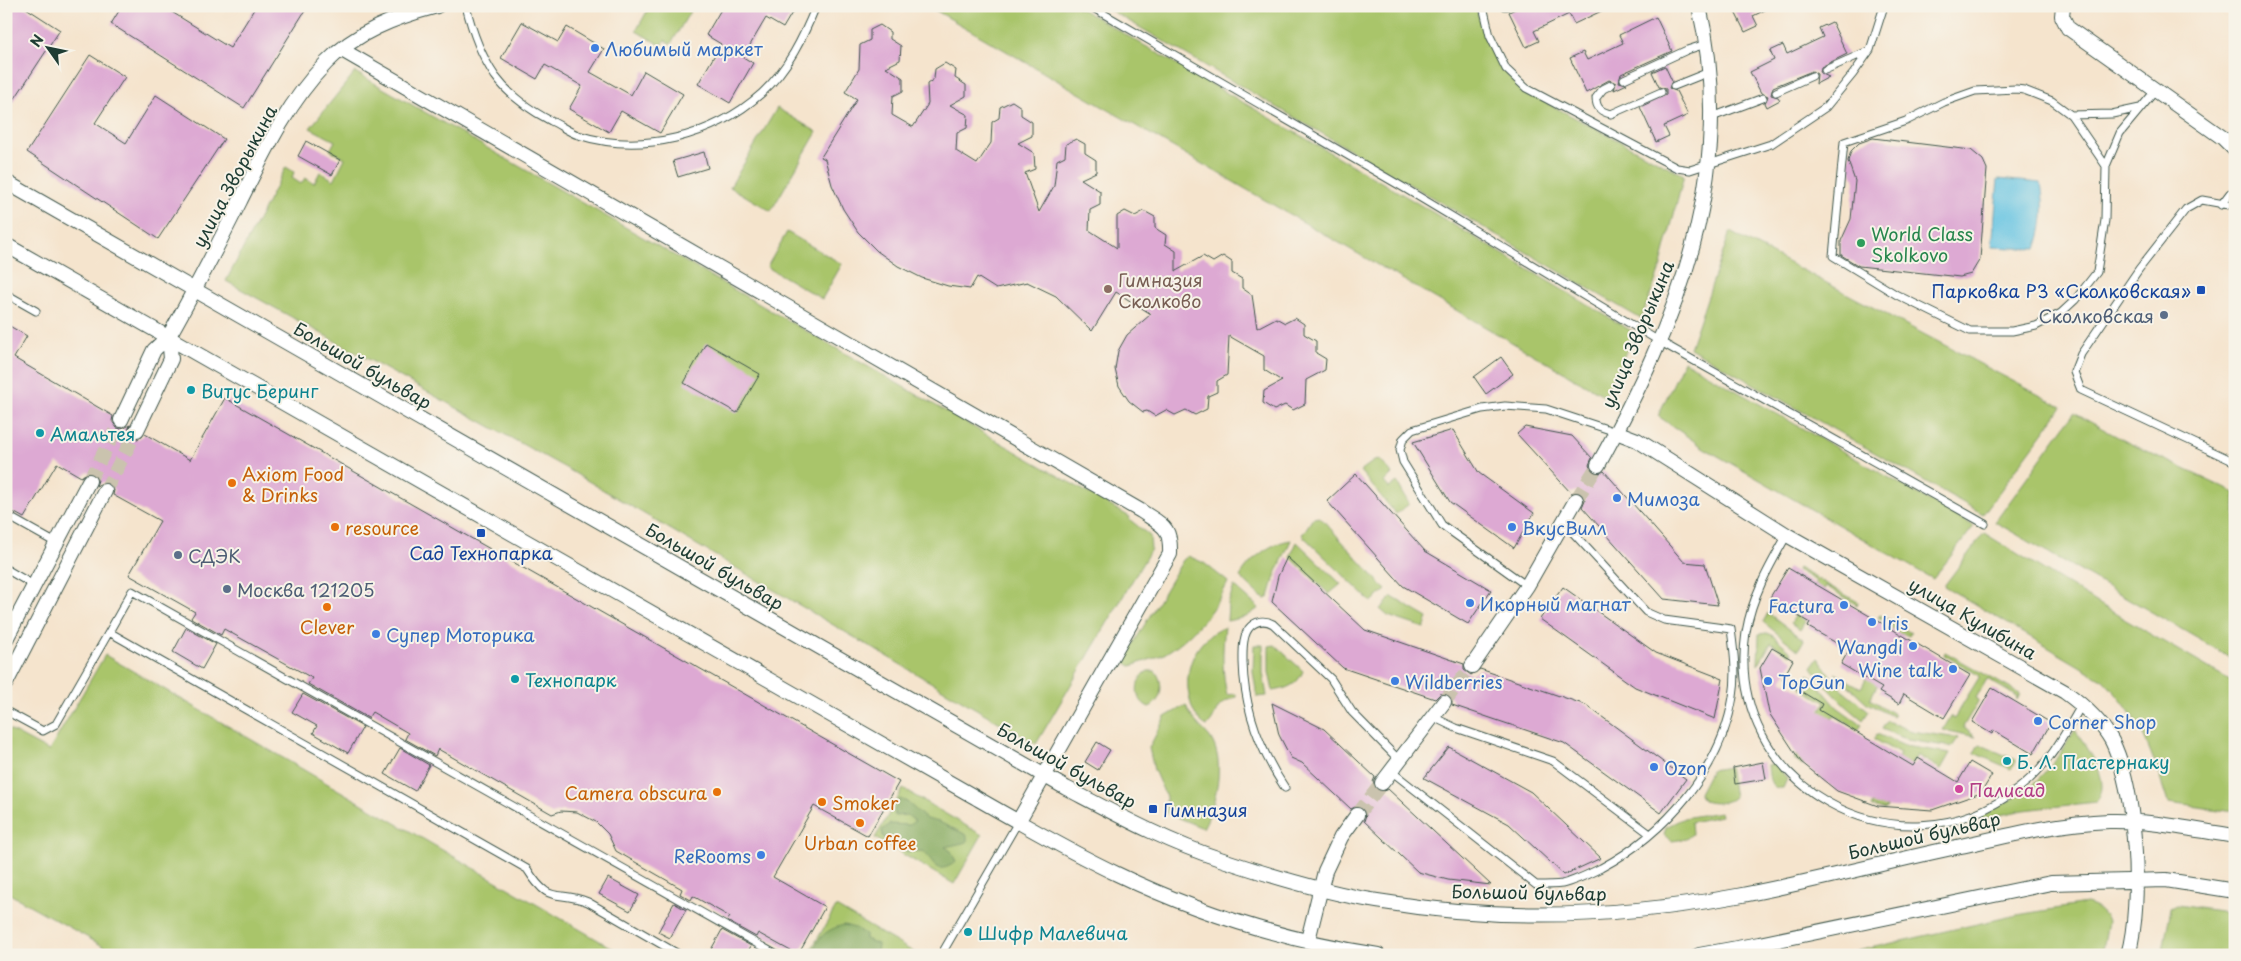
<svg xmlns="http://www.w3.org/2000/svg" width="2241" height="961" font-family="'Playpen Sans',sans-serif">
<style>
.green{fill:#a9c56b;stroke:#648150}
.forest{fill:#86aa5f;stroke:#52744a}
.water{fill:#64c3e2;stroke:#42808b}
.building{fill:#dda9d3}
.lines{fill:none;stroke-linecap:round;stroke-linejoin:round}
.street-tunnel{stroke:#cac3ae;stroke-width:14;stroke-dasharray:14 7;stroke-linecap:butt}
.lane-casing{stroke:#3f564b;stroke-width:9}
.street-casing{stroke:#3f564b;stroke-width:16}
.lane{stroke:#fff;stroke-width:7}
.street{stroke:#fff;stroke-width:14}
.shop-dot{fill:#3f7fe0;stroke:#f7f3e8;stroke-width:2}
.leisure-dot{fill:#2e9e5b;stroke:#f7f3e8;stroke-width:2}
.education-dot{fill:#8d6e63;stroke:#f7f3e8;stroke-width:2}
.transit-dot{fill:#1a4fb4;stroke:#f7f3e8;stroke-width:2}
.service-dot{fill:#5c6f8a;stroke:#f7f3e8;stroke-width:2}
.culture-dot{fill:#0f9aa8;stroke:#f7f3e8;stroke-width:2}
.food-dot{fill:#e8710a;stroke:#f7f3e8;stroke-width:2}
.hotel-dot{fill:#d1479c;stroke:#f7f3e8;stroke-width:2}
.labels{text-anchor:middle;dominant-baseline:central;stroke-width:4;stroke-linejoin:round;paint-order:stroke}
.shop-label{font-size:18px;fill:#366cbe;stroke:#f7f3e8;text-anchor:start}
.street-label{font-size:18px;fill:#1f3d34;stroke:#f7f3e8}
.leisure-label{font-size:18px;fill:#27864d;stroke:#f7f3e8;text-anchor:start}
.education-label{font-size:18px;fill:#785e54;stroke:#f7f3e8;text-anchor:start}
.transit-label{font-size:18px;fill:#164399;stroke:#f7f3e8;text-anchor:end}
.service-label{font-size:18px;fill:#4e5e75;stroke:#f7f3e8;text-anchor:start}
.culture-label{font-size:18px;fill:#0d838f;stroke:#f7f3e8;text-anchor:start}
.food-label{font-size:18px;fill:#c56008;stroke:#f7f3e8;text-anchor:start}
.hotel-label{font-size:18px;fill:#b23c85;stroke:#f7f3e8;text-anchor:start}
</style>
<rect width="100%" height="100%" fill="#f7f3e8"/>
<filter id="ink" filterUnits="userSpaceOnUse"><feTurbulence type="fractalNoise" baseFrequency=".02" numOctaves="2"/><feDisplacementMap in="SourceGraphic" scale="10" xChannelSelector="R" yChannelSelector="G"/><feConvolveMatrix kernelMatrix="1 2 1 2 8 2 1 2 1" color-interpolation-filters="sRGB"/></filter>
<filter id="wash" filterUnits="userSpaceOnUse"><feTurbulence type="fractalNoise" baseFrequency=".0096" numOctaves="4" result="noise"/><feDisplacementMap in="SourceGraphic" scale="20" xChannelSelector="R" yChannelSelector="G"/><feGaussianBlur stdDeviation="1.12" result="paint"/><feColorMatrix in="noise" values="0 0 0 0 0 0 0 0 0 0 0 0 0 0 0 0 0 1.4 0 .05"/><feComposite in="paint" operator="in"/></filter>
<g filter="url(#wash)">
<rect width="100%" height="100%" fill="#f5e4cd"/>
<path class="green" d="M650 6 692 8 671 44 665 40 662 46 636 31Z
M928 6H1076L1402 194 1635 333 1605 396Z
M1103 6H1476C1484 43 1496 67 1524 91L1684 175 1660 269 1641 319Z
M355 72 1130 517 1129 519 1150 536 1151 549 1036 744 571 471 226 281 286 167 294 172 292 178 301 184 305 178 314 183 320 172 334 180 345 158 330 150 335 141 310 128Z
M777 108 817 132 771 211 730 187Z
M787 232 842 264 822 299 767 267Z
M1730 232 2062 407 1983 514 1690 348Z
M1684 361 1974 526 1933 579 1704 448 1658 416Z
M2074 413 2127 442 2235 493V660L1995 522Z
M1380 460 1392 474 1384 482 1389 488 1397 482 1409 504 1396 514 1360 471 1374 461Z
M1320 517 1386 590 1371 602 1302 535 1313 518Z
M1984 533 2124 619 2235 683V812L2168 803C2152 753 2142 719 2103 680L1944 586Z
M1291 540 1275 576 1269 597 1265 599 1260 596 1240 577C1251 558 1270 543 1291 540Z
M1297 542 1341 584 1329 594 1290 557Z
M1188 556 1204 563 1228 582C1216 609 1190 639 1164 654 1153 659 1142 662 1131 666L1123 661 1183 560Z
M1798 568 1858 602 1857 605 1826 586 1800 630 1791 623 1816 581 1797 570Z
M1234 586 1259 608 1246 617 1227 621 1228 604Z
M1392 597 1428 618 1424 628 1388 616 1380 609Z
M1768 613 1804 640 1798 650 1763 622Z
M1880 615 1911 633 1909 636 1902 633 1886 659 1880 680 1870 699 1894 714 1892 716 1867 703 1835 673 1861 688 1893 626 1878 617Z
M1225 627C1222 650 1222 673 1227 695L1236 694V697C1211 705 1219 716 1207 726 1197 721 1192 710 1190 700 1182 671 1195 638 1225 627Z
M1767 633 1772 635 1792 652 1790 655 1771 643 1758 665 1759 634Z
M1254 645H1263V673L1267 696 1257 697 1253 671Z
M1275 645 1303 671C1298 685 1286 689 1273 691L1269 672V646Z
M1945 652 2020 694 2017 700 2016 696 1987 679 1976 698 1979 700 1963 727 1976 737 1943 730 1951 716 1954 718 1980 676 1944 655Z
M105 655 624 955H119L6 892V728L49 751Z
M1818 658 1838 686 1869 711 1863 720C1843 704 1827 689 1812 667Z
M1148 671H1155C1164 681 1163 702 1149 707 1133 700 1134 679 1148 671Z
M1809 674 1837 707 1862 725 1858 730 1834 715 1802 766 1794 759 1825 702 1801 688Z
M1186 705C1191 719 1199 725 1209 736 1227 759 1216 806 1203 828L1166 813V797L1154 770 1149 748 1165 717Z
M1887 721 1911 731 1958 738 1952 747 1908 740 1882 729Z
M2075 730C2087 747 2114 783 2096 802L2024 810 1981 819 1982 815C2028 793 2049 774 2075 730Z
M1877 734 1905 746 1950 753 1941 769 1917 755 1885 810 1871 807 1900 754 1874 739Z
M1979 744 2016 760 2011 769 1974 753Z
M1776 763 1787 779 1783 788C1769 790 1769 776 1768 765Z
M1729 767 1734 797C1727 804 1713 804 1704 801L1699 793 1711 770Z
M903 789 982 835 954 884 875 838Z
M1720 812 1721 816 1691 822 1692 834 1686 839 1672 841 1664 835 1666 827 1684 818Z
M2086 904C2097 907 2102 911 2108 921L2102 955H1839L2017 915Z
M2177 905 2235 913V955H2162L2171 908Z
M836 907 915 953 913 955H808Z"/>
<path class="forest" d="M900 799 907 802 926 819 939 822 967 835V842L945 847 951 851 956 862C935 876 936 863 923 851L907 852 883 837 882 830 890 824 909 825 915 821 907 815 895 816 894 810Z
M844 925 855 928 865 934V939L878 944 877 955H815C813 938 830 928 844 925Z"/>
<path class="water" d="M1998 179 2041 183C2045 206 2044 227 2036 249L1992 247Z"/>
<g id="blocks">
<path class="building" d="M6 6H23L60 30 6 112Z
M122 6H162L230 48 256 6H308L244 108 111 24Z
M723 6H796L783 28 766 18 743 57 753 63 730 103 698 84 721 44 706 35Z
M1521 6H1612L1574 24 1569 14 1534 31 1539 41 1526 47 1509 12Z
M1732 6H1773L1753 16 1758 26 1745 32Z
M1656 17 1672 51 1621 74 1619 82 1627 84 1614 90 1616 83 1609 80 1586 93 1570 58 1583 52 1587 60 1623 43 1619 35Z
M522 22 558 42 567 27 604 49 590 72 631 95 644 71 683 94 660 133 621 111 609 132 569 109 582 86 545 65 537 79 501 58Z
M1832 22 1847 54 1821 67 1820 73 1829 77 1816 84 1817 74 1812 71 1773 87 1771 95 1778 97 1780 100 1767 107 1765 103 1768 96 1761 93 1750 72 1774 60 1770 51 1783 45 1787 54 1823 37 1819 28Z
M880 25 890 32V39L901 46 900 60 886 67 903 78V91L893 96 892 115 913 127 928 104 927 84 934 79 935 69 945 63 956 70 955 78 966 85V96L950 105 968 115 967 128 957 133 956 151 977 164 991 143 992 122 999 118 1000 107 1012 101 1021 107V115L1032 122V136L1018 143 1034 153 1035 169 1025 173 1039 212 1054 186 1057 160 1065 156 1066 144 1076 139 1085 144V153L1096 160V172L1081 179 1100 191V205L1090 210 1089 230 1117 248V216L1125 211 1135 216 1144 211 1155 217V228L1166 235 1165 244 1176 251V271L1203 256 1213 262 1223 256 1232 262V273L1242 279V288L1252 295 1257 328 1276 318 1285 323 1295 318 1304 324V334L1316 341V353L1326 359 1325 370 1306 380 1305 404 1293 410 1285 405 1274 410 1263 403 1264 391 1282 381 1264 370V356L1229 336 1227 375 1217 381V392L1208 396 1207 409 1195 415 1186 410 1175 415 1166 410 1155 416 1147 411 1143 412 1129 401 1119 386 1115 369 1118 351 1127 335 1151 314 1116 292 1092 331 1056 296 1027 282 996 289 977 277 970 289 948 286 922 278 898 266 877 251 858 232 843 209 832 185 825 159 821 157 857 99 845 92 859 69 860 45 870 40V30Z
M90 55 125 77 95 123 126 143 156 95 224 139 158 239 27 152Z
M1665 66 1672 81 1669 88 1676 91 1688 115 1664 126 1669 136 1656 142 1640 107 1666 95V89L1659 87 1652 72Z
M1873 138 1971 150 1983 160 1987 169 1980 259 1971 274 1960 277 1859 266 1841 255V241L1851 219 1855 181 1848 161 1851 151 1859 143Z
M306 141 340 160 332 175 298 156Z
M704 152 708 168 678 177 673 161Z
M6 324 27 336 14 358 113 416 112 421 117 428 122 429 130 425 128 431 133 438 138 439 145 434 190 460 225 398 899 782 868 836 814 806 773 877 825 907 798 955 758 933 756 937 727 921 730 917 693 896 691 900 680 894 682 889 616 851 608 834 596 822 577 812 561 811 552 814 438 749 435 756 405 739 408 733 372 712 368 718 308 684 312 678 224 629 221 635 191 618 195 612 129 575 160 521 113 495 114 490 109 484 104 482 96 486 98 480 93 474 88 472 81 477 57 463 24 518 6 508Z
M706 343 760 374 737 413 684 383Z
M1501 357 1513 374 1486 394 1474 377Z
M1525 427 1572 436 1592 458 1589 465 1591 470 1598 474 1604 471 1684 562 1705 564 1718 605 1664 599 1582 507 1585 500 1583 495 1576 491 1571 493 1517 434Z
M1453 430 1479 473 1534 513 1514 548 1450 502 1413 442Z
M1356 474 1425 551 1491 590 1468 624 1403 586 1327 501Z
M1287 557 1365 630 1464 664V670L1471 675 1480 669 1586 705 1686 779 1661 813 1564 743 1452 705V698L1446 693 1440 694 1435 699 1343 668 1272 602 1278 576Z
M1788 568 1970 675 1944 718 1904 694 1899 704 1879 692 1882 688 1841 664 1849 650 1808 627 1810 623 1769 599Z
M1563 587 1656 653 1723 679 1715 719 1635 687 1540 619Z
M186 628 216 644 202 669 173 652Z
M1772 648 1793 660 1782 680 1822 704 1819 710 1913 766 1918 758 1958 782 1970 762 1992 775 1981 793 1932 810 1878 806 1837 791 1801 762 1769 713 1760 668Z
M1992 688 2051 723 2033 754 1993 730 1992 734 1972 722Z
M303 694 363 727 348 753 313 733 317 726 292 712Z
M1272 703 1324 729 1375 777 1373 782 1376 790 1381 792 1388 789 1491 885 1448 880 1418 872 1364 821 1366 815 1362 808 1357 806 1351 809 1302 763 1291 758 1279 735Z
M1097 742 1110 750 1098 770 1085 762Z
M1449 747 1531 792 1601 858 1564 875 1509 824 1424 778Z
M400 748 429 765 415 791 385 774Z
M1763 762 1766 779 1735 784 1733 768Z
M608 878 639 895 630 911 599 894Z
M674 903 686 910 670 938 658 932Z
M722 930 751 946 746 955H708Z"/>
</g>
</g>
<g filter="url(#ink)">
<use href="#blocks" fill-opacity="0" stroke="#3f564b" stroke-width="1"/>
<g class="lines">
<path class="street-tunnel" d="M89 481 121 420
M105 491 137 430
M1576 500 1598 465
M1444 702 1472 666
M1357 815 1382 783"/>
<g class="lane-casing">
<path id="lane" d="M466 6C472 31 480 54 495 76 509 95 530 110 551 121 560 125 569 132 578 135 641 155 713 137 762 93 788 69 803 38 816 6
M1090 6 1406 189 1659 341 1985 524
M1483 6 1490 36 1506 69 1526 88 1677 168 1690 170 1771 144 1826 107 1853 74 1870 50 1884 6
M1504 6H1507
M1825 70 1868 51
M1624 79 1687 50 1706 44
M1611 85 1603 89 1596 98C1596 108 1601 112 1611 114L1661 92
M1674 86 1709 72
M2016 89 2024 90 2052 101 2071 115 2106 166 2105 220 2097 272 2075 300 2061 313 2036 326 2012 331H1970L1897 295 1833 256 1844 142 1906 121 1944 102 1975 91Z
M1776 92 1812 76
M2071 115 2112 114 2140 108
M1712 117 1763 98
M2106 166 2120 133 2155 91
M2221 205 2230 193H2235
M2235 206 2202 200 2186 209 2139 269 2081 354 2074 372 2081 390 2235 462
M6 294 36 311
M6 515 56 543
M1787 535C1770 565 1752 596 1746 632 1723 785 1898 882 2019 788 2048 766 2064 736 2082 704
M6 569 35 586
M1527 586 1442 525 1403 462 1400 450 1403 439 1412 430 1482 409 1505 406 1546 409 1616 432
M109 632 132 591 777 955
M6 711 43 731 56 724 109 632 527 869C551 907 555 889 588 902L680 955
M1433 717 1456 728 1553 761 1650 834
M1391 771 1536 885C1544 885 1554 885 1562 884 1575 881 1589 874 1601 868 1665 834 1721 770 1733 697 1737 674 1734 652 1731 629L1664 620 1646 612 1564 523
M1285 788C1259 749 1244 709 1243 662 1243 651 1242 634 1251 626 1258 620 1266 620 1273 624L1331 679 1352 712 1399 760
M941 955 1018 822"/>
</g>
<g class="street-casing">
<path id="street" d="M2063 6 2062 16 2068 28 2223 138 2235 150
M342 50 1141 511C1163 526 1171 526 1170 554L1018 822
M6 182 1066 788C1116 814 1167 842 1220 859 1268 875 1327 893 1377 901 1496 921 1619 918 1737 896 1812 882 1886 862 1961 846 2010 835 2058 823 2109 821 2151 820 2194 830 2235 836
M6 245 973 796C1020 823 1068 851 1117 874 1198 913 1289 941 1378 955
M121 420 154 350 169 336C194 292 217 247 240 201 264 153 288 102 326 63 356 32 396 17 437 6
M137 430 171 359 169 336
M1616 432 1637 440 1787 535 2065 692C2083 705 2101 721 2112 741 2136 790 2143 902 2128 955
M1598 465C1678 321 1738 173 1699 6
M6 639 89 481
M1472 666 1527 586 1576 500
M6 683 105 491
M1382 783 1444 702
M1308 940 1325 871 1341 837 1357 815
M1699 955 1759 944 2051 883 2166 880 2235 891"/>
</g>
<use href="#lane" class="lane"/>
<use href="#street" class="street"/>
</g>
</g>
<g class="shop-dot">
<circle cx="595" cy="48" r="5"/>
<circle cx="1617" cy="498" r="5"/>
<circle cx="1512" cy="527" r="5"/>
<circle cx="1470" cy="603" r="5"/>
<circle cx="1844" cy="605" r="5"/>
<circle cx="1872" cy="622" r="5"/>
<circle cx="376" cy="634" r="5"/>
<circle cx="1913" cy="646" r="5"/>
<circle cx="1953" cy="669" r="5"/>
<circle cx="1395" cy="681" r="5"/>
<circle cx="1768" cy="681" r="5"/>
<circle cx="2038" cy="721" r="5"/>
<circle cx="1654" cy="767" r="5"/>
<circle cx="761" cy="855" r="5"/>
</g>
<circle class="leisure-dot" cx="1861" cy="243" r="5"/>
<circle class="education-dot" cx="1108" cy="289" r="5"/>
<g class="transit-dot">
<rect x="2196" y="285" width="10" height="10" rx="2.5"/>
<rect x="476" y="528" width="10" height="10" rx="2.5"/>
<rect x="1148" y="804" width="10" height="10" rx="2.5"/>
</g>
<g class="service-dot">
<circle cx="2164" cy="315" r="5"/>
<circle cx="178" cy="555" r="5"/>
<circle cx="227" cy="589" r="5"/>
</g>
<g class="culture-dot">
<circle cx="191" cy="390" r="5"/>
<circle cx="40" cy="433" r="5"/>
<circle cx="515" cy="679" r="5"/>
<circle cx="2007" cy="761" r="5"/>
<circle cx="968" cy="932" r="5"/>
</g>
<g class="food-dot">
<circle cx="232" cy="483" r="5"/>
<circle cx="335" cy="527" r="5"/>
<circle cx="327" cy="607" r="5"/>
<circle cx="717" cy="792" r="5"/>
<circle cx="822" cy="802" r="5"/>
<circle cx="860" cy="823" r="5"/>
</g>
<circle class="hotel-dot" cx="1959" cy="789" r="5"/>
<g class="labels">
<g class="shop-label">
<text x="605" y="48">Любимый маркет</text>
<text x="1627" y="498">Мимоза</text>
<text x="1522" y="527">ВкусВилл</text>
<text x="1480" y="603">Икорный магнат</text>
<text x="1834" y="605" text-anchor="end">Factura</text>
<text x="1882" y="622">Iris</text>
<text x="386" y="634">Супер Моторика</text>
<text x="1903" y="646" text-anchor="end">Wangdi</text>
<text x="1943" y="669" text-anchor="end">Wine talk</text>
<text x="1405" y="681">Wildberries</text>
<text x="1778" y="681">TopGun</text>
<text x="2048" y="721">Corner Shop</text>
<text x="1664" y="767">Ozon</text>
<text x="751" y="855" text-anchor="end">ReRooms</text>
</g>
<g class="street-label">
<text transform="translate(234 176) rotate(-62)">улица Зворыкина</text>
<text transform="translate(1637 334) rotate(-67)">улица Зворыкина</text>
<text transform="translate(363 365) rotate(30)">Большой бульвар</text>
<text transform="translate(715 566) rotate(30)">Большой бульвар</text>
<text transform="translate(1973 618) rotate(30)">улица Кулибина</text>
<text transform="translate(1067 765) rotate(29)">Большой бульвар</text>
<text transform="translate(1924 835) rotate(-13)">Большой бульвар</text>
<text transform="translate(1529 892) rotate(1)">Большой бульвар</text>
</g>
<g class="leisure-label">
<text x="1871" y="233">World Class<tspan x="1871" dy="21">Skolkovo</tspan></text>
</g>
<g class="education-label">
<text x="1118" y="279">Гимназия<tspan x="1118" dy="21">Сколково</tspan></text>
</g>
<g class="transit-label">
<text x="2191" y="290">Парковка P3 «Сколковская»</text>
<text x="481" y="552" text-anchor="middle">Сад Технопарка</text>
<text x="1163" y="809" text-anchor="start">Гимназия</text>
</g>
<g class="service-label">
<text x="2154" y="315" text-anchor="end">Сколковская</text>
<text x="188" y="555">СДЭК</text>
<text x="237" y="589">Москва 121205</text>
</g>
<g class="culture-label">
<text x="201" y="390">Витус Беринг</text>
<text x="50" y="433">Амальтея</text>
<text x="525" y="679">Технопарк</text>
<text x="2017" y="761">Б. Л. Пастернаку</text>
<text x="978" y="932">Шифр Малевича</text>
</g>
<g class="food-label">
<text x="242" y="473">Axiom Food<tspan x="242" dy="21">&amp; Drinks</tspan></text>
<text x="345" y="527">resource</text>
<text x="327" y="626" text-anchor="middle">Clever</text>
<text x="707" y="792" text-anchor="end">Camera obscura</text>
<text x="832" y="802">Smoker</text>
<text x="860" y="842" text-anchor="middle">Urban coffee</text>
</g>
<g class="hotel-label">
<text x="1969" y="789">Палисад</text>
</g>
</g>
<rect width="2241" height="961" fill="none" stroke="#f7f3e8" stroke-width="25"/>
<g transform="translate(48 48) rotate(303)" stroke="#f7f3e8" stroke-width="4" paint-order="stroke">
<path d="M0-4L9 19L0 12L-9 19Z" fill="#1f3d34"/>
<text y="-8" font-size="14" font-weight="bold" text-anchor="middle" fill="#1f3d34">N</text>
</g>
</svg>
